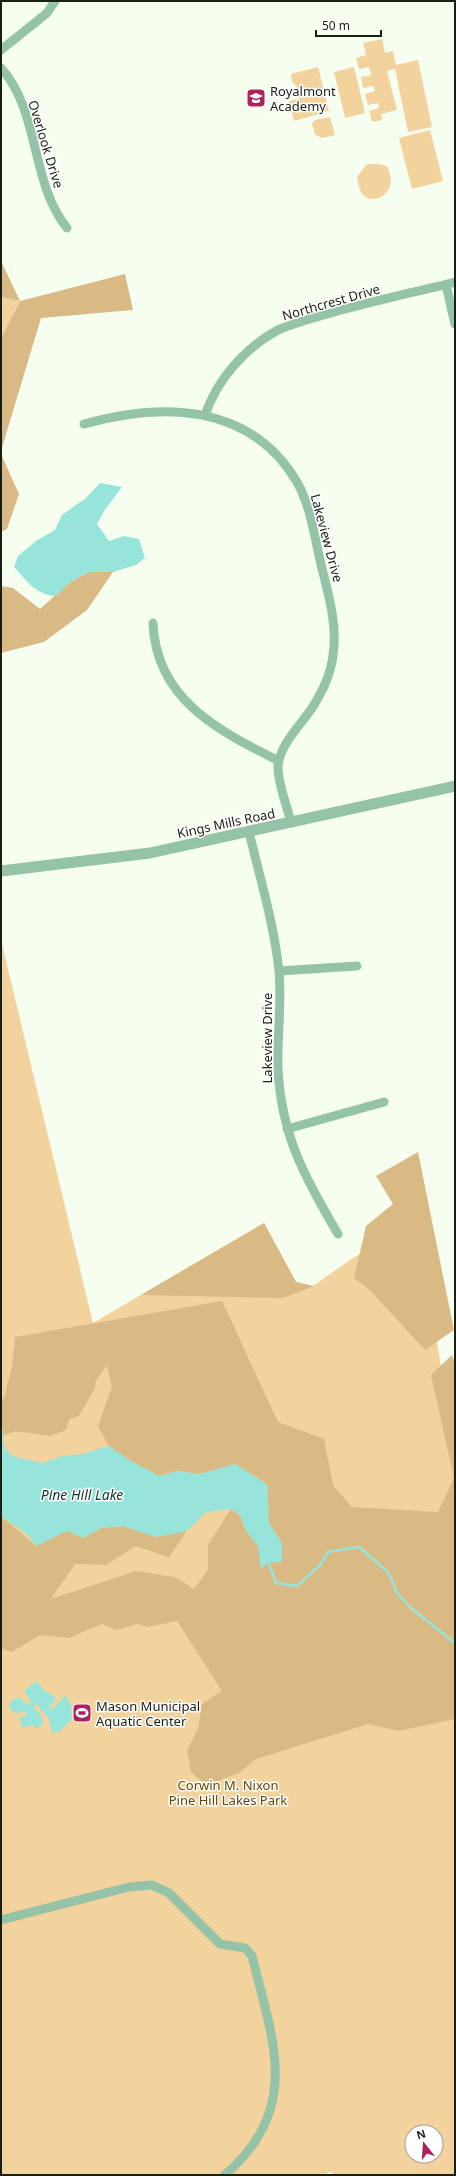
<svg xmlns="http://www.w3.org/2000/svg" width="456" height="2176" font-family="'Noto Sans',sans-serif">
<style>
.green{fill:#f2d29d;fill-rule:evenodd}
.forest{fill:#d9ba84}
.water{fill:#97e5da}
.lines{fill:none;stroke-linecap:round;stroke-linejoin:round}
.stream{stroke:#97e5da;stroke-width:2.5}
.minor{stroke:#95c3a8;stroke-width:9}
.tertiary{stroke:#95c3a8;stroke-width:11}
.labels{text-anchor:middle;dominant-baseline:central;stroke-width:3;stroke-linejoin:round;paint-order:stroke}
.poi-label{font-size:13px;fill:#181f13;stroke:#fff;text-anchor:start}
.street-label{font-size:13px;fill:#181f13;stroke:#fff}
.park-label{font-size:13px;fill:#654600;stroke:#fff}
.water-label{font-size:14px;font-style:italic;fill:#103632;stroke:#fff}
</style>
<rect width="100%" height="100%" fill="#f6fef0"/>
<path class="green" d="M382 39 385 53 393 51 396 65 418 60 432 127 408 132 395 69 387 71 397 110 381 114 382 120 372 122 369 111 379 108 378 103 368 105 365 94 375 91 373 86 363 88 361 77 371 75 369 67 359 69 356 58 366 55 363 43Z
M318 67 329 111 294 121 289 101 299 99V89L292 82 291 74Z
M354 67 365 113 345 118 334 72Z
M330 117 335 135 322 138 315 135 312 124 315 120Z
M430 130 443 181 412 189 399 138Z
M370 164H380L388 167C389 172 391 178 391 182 389 195 374 205 363 195 359 190 358 183 357 177L366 165Z
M1 297 20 301 1 338Z
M1 940 93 1323 264 1223 296 1282 313 1286 350 1260 417 1220 455 1452V2175H333L332 2172 320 2175H1ZM412 2132H436V2156H412Z"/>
<path class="forest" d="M1 261 20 301 125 274 133 310 41 318 1 451V338L20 301 1 297Z
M1 454 19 494 7 529 1 532Z
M89 572H113L87 610 44 642 1 653V586L13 588 40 609 70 582Z
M418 1152 454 1330 425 1350 369 1289 354 1278 366 1226 393 1204 376 1176Z
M264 1223 296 1282 314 1286 283 1298 141 1295Z
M222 1301 278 1422 324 1439 333 1485 352 1507 438 1512 454 1478 431 1375 452 1355 455 1364V1719L399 1731 368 1724 256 1759 239 1773 206 1785 191 1772 187 1750 198 1729 202 1704 222 1691 177 1621 148 1627 137 1624 116 1630 102 1624 69 1638 40 1635 12 1652 1 1649V1516L36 1546 67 1531 83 1538 101 1528 123 1526 156 1537 187 1531 169 1557 136 1546 106 1565 75 1564 51 1599 136 1571 174 1577 194 1589 208 1570V1545L231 1509 240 1515 245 1529 258 1546 261 1568 269 1562H282V1543L269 1523 267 1484 235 1464 200 1474 177 1471 159 1476 131 1461 109 1446 98 1426 112 1387 107 1365 96 1380 95 1388 79 1416 69 1419 66 1430 50 1436 15 1431 3 1436V1430L1 1428V1399L4 1398 12 1367 15 1337Z"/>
<path class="water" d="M100 483 122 487 104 511 97 524 109 541 124 536 139 539 145 558 136 565 113 572H89L70 582 56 596C36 595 27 581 14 567L18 556 36 541 55 530 62 515 86 498Z
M1 1429 3 1430 4 1446 12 1456 43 1463 62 1456 82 1454 109 1446 131 1461 159 1476 177 1471 200 1474 235 1464 267 1484 269 1523 282 1543V1562H269L261 1569 258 1546 245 1529 240 1515 231 1509 206 1512 187 1531 156 1537 123 1526 101 1528 83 1538 67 1531 36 1546 28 1535 1 1516Z
M36 1681 45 1691 55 1696V1700L49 1708 51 1709 54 1708 65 1695 71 1705 72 1719 60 1731 52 1733 49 1719 36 1704 33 1707 40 1714 43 1723 38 1728 32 1725 22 1728 20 1717 28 1715 24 1712 15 1713 11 1710 9 1703 16 1698H20L27 1704 32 1703 26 1695 25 1690Z"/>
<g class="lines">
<path class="stream" d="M268 1560 276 1583 297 1586 321 1564 328 1552 359 1547 388 1572 397 1593 411 1608 455 1643"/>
<path class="minor" d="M1 50 47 13 55 1
M1 68C40 111 30 182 67 228
M446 285 455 324
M205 415C217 380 244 349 276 331 294 322 315 318 334 312 374 301 415 292 455 282
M84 424C162 402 250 403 297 482 310 505 314 534 320 560 327 591 338 622 333 655 331 674 323 691 312 708 301 725 279 745 278 767 278 785 287 805 291 823
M153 623C156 700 219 731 279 761
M249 832C260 878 274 924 279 971 282 1004 277 1036 278 1068 281 1135 305 1178 338 1234
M279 971 357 966
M287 1129 384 1102
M1 1920 129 1887 152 1885 169 1893 220 1944 245 1948 252 1956C273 2041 302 2108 225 2175"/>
<path class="tertiary" d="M1 871 150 853 455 786"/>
</g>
<defs>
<g id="school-square" transform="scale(1)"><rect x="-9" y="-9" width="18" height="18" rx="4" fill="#ae215a" stroke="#fff"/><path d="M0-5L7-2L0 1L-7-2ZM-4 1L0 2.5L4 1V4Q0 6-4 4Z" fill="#fff"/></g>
<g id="stadium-square" transform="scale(1)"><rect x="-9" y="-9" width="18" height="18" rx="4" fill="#ae215a" stroke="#fff"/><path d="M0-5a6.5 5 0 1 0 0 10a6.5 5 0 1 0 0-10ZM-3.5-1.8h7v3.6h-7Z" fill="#fff"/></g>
</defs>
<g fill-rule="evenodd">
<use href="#school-square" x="256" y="98"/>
<use href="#stadium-square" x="82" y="1713"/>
</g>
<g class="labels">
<g class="poi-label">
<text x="270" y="91">Royalmont<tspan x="270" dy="15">Academy</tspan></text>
<text x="96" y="1706">Mason Municipal<tspan x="96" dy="15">Aquatic Center</tspan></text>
</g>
<g class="street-label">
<text transform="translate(46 144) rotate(73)">Overlook Drive</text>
<text transform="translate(331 302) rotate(-16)">Northcrest Drive</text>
<text transform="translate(327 538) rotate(75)">Lakeview Drive</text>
<text transform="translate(226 823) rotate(-12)">Kings Mills Road</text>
<text transform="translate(267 1038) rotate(-90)">Lakeview Drive</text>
</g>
<g class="park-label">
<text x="228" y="1785">Corwin M. Nixon<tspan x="228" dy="15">Pine Hill Lakes Park</tspan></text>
</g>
<g class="water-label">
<text x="82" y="1494">Pine Hill Lake</text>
</g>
</g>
<rect width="456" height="2176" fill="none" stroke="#181f13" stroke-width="4"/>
<g transform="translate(424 2144) rotate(343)"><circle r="19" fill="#ffffff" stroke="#a3a5a1"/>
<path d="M0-3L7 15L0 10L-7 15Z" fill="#ae215a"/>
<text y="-6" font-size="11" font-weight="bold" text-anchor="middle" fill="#181f13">N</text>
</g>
<path d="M316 30v6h65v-6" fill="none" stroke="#181f13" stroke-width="2"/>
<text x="322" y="30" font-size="12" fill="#181f13" stroke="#ffffff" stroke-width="3" paint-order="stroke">50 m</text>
</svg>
